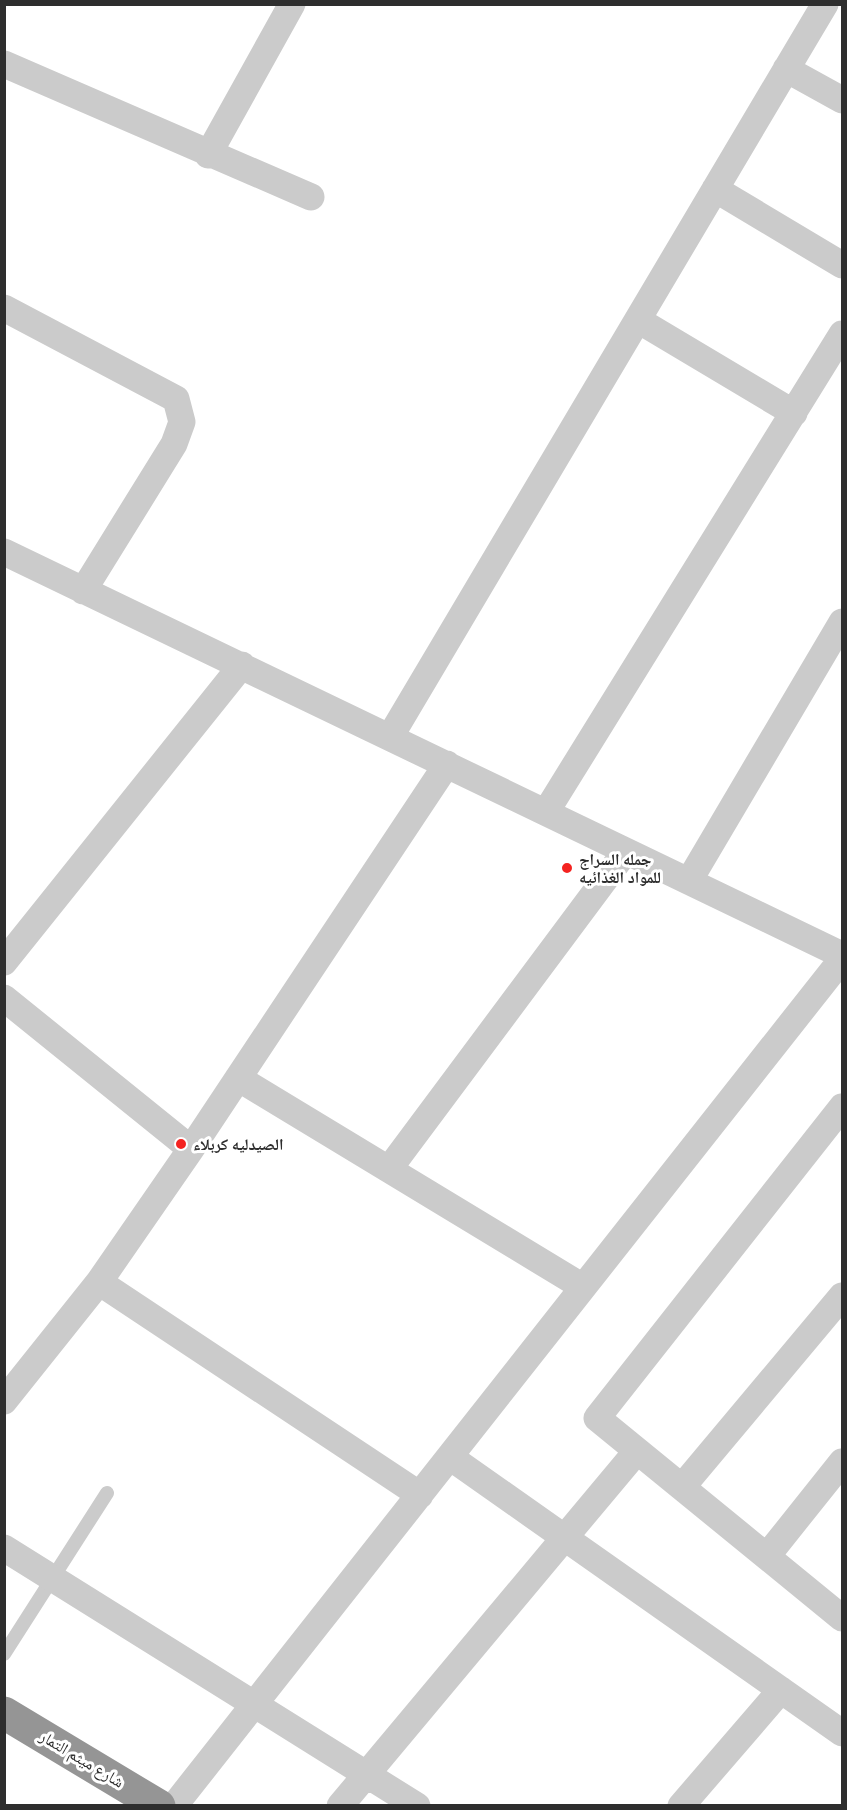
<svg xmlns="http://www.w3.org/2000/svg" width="847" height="1810" font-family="Cabin,'Noto Naskh Arabic',sans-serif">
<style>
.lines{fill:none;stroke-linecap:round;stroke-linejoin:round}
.lane{stroke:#cbcbcb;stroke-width:14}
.street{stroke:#cbcbcb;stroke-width:27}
.highway{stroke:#959595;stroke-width:33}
.poi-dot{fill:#f42320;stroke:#fff;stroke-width:2}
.labels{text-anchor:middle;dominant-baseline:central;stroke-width:6;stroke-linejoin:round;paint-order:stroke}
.poi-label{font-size:16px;font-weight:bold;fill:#2e2e2e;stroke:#fff;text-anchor:start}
.street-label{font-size:16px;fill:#2e2e2e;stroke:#fff}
</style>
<rect width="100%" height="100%" fill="#fff"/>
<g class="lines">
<path class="lane" d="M4 1654 107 1493"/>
<path class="street" d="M4 64 311 197
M786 69 842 100
M208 155 292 4
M715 189 842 265
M4 308 176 399 182 422 174 444 83 591
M638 320 794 413
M4 552 842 955
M390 737 825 4
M546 812 842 334
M689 881 842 622
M4 962 242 665
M4 998 191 1149
M238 1078 583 1287
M842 1107 597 1418 842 1618
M389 1169 626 851
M99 1282 420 1495
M4 1401 99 1282 191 1149 447 764
M450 1457 842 1733
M682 1487 842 1296
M4 1548 417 1806
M767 1556 842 1462
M174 1806 842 959
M340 1806 637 1451
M681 1806 781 1690"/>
<path class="highway" d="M4 1713 159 1806"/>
</g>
<g class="poi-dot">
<circle cx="567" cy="868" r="6"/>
<circle cx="181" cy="1144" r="6"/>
</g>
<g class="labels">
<g class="poi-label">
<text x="579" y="859">جمله السراج<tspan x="579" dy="18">للمواد الغذائيه</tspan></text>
<text x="193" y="1144">الصيدليه كربلاء</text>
</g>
<g class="street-label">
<text transform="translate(82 1759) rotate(31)">شارع ميثم التمار</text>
</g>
</g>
<rect width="847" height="1810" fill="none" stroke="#2e2e2e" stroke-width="12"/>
</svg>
